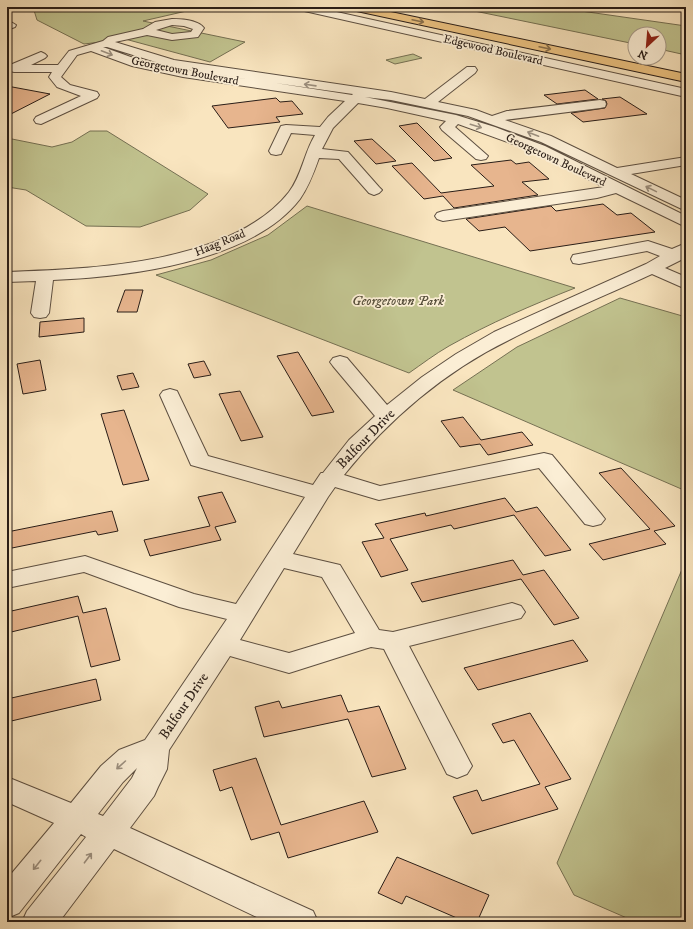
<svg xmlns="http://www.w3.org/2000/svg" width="693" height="929" font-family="'IM FELL DW Pica',serif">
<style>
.green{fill:#c1c38f;stroke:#757053}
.building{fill:#e7b58e;stroke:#291d17}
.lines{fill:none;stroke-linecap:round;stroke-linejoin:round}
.minor-casing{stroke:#5d4f41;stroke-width:2}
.highway-casing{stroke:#291d17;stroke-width:2}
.minor{fill:#fbeed5;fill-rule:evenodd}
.highway{fill:#ecc280;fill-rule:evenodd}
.oneway{stroke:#8a704c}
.oneway2{stroke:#9c9080}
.labels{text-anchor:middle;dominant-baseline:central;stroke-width:3.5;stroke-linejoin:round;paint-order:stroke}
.far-street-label{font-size:12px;fill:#291d17;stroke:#fbeed5}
.park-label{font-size:14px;font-style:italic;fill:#574f3b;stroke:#fbeed5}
.street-label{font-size:14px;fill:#291d17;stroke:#fbeed5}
</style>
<rect width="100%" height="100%" fill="#f9e5bf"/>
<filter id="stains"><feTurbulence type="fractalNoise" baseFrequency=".005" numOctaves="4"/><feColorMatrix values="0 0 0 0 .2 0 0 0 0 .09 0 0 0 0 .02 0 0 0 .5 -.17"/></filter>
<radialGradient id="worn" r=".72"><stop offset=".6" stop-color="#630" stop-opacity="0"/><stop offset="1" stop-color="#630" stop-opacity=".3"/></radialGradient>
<path class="green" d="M33 7H204L143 21 245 42 210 62 125 39 84 44 37 20Z
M455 7H553L686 26V55L659 49V34H635V44Z
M413 54 422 58 395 64 386 60Z
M90 131H107L208 194 190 210 140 227 86 226 26 190 7 187V138L52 147 72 142Z
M307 206 575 288C532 305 490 323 449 346 435 354 422 364 409 373L156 275 211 260 268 235Z
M620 298 686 317V491L453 390 517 347Z
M686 560V922H636L574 895 557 863Z"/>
<path class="building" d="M7 86 50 94 7 116Z
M585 90 598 99 557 104 544 95Z
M620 97 647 114 583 122 571 113 605 108 607 104 606 101 602 99Z
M276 98 280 102 292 101 303 114 276 117 280 122 228 128 212 106Z
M417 123 452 158 434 161 399 126Z
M372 139 396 161 376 164 354 141Z
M511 160 516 164 529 162 549 179 522 182 538 195 454 208 443 196 424 199 392 166 412 163 441 193 494 186 471 165Z
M603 204 617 215 631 213 655 232 530 251 505 227 479 231 466 219 551 206 556 211Z
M125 290H143L137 312H117Z
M84 318V332L39 337 40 322Z
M298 352 334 412 312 416 277 356Z
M40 360 46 390 23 394 17 364Z
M204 361 211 375 194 378 188 364Z
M133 373 139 387 122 390 117 376Z
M240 391 263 437 241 441 219 394Z
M124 410 149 480 123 485 101 414Z
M463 417 481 440 522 432 533 445 488 455 480 444 460 447 441 421Z
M621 468 675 526 654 531 666 544 603 560 589 544 650 529 599 473Z
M222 492 236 522 215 527 221 540 150 556 144 540 210 526 198 497Z
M505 498 516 512 537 507 571 550 545 556 514 515 454 529 451 525 390 539 408 570 381 577 362 542 384 538 375 524 425 513 426 516Z
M112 511 118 531 98 535 96 531 7 549V532Z
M513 560 523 575 544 570 579 618 554 625 521 579 422 602 411 583Z
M78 596 83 613 106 608 120 660 91 667 78 616 7 633V612Z
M573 640 588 661 478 690 464 668Z
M96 679 101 700 7 722V699Z
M341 695 348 712 379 706 406 769 372 777 348 719 264 737 255 707 279 701 282 708Z
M530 713 571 779 545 787 558 809 472 834 453 797 477 790 482 801 540 784 514 740 503 743 492 724Z
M256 758 281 825 364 801 378 832 288 858 279 832 251 840 232 787 220 791 213 770Z
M397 857 489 895 477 922H466L406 896 402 904 378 893Z"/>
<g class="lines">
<g class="minor-casing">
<path id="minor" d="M295 7H314L686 89V97L300 10Z
M172 19C182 19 198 20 204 28L198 37 172 40 147 35 115 42 174 60 391 92 425 99 467 67H475L477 70 475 73 438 102 476 110 492 116 507 111 600 100 605 101 606 104 605 107 600 108 505 120 551 136 617 168 686 157V165L631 174 686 200V211L541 142 468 116 391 100 365 97 456 115 495 127 545 146 686 216V227L616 193 597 198 443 221 437 219 435 216 437 213 443 211 604 187 535 152 458 124 455 127 488 156 486 159 481 160 476 159 442 130 440 127 446 121 387 108 358 103 333 128 322 149 348 152 379 187 382 190 379 193 374 195 369 193 339 159 319 158C314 172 309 186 300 199 252 262 127 277 53 280L49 313 46 317 40 318 34 317 31 313 36 281 7 282V272C91 269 232 264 289 192 302 175 304 153 315 135L291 133 281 154 276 155 271 154 269 151 281 126 286 125 320 127 328 117 345 101 183 77 132 66 91 51 77 55 61 77 70 85 97 92 99 95 97 98 41 124 36 123 34 120 36 117 81 96 57 87 49 77 52 72H14L10 71 8 68 10 65 41 52 45 54 47 56 45 58 31 65H58L69 51 103 41 108 37 143 29 155 22ZM172 25 184 26 193 29 191 32 172 34 156 30ZM103 47H107L172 67 257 81 183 69 139 60ZM275 83 353 94 352 95Z
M11 22 16 25 15 27 7 30V23Z
M648 241 672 249 686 243V255L681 260 665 268 686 277V289L652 274C604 296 555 316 509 340 445 371 388 420 344 475L380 486 544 453 552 455 601 514 605 519 601 524 593 526 585 524 539 468 379 500 335 487 328 497 293 554 340 565 379 630 393 632 512 603 521 606 525 612 521 618 409 646 472 766 467 774 457 778 447 774 384 649 371 647 289 673 230 656 169 750 167 769 158 787 154 796 130 828 313 911 318 922H267L114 849 59 922H22L27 911 86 837 81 834 19 913 7 918V879L54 823 7 802V777L71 803 101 766 119 750 145 740 227 619 179 607 84 572 7 588V572L85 556 194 594 236 604 305 497 191 465 160 395 163 391 170 389 177 391 208 456 313 485 321 473H323L349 440 375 416 333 366 330 362 333 358 340 356 347 358 387 405 422 377 456 354 494 332 646 264 660 256 647 251 579 264 573 263 571 259 573 255ZM284 568 322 577 355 633 289 653 240 640ZM137 768 132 778 103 816 98 814 123 782Z"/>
</g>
<g class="highway-casing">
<path id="highway" d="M347 7H367L686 74V82L352 10Z"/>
</g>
<use href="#minor" class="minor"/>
<use href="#highway" class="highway"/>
</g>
<defs><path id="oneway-shaft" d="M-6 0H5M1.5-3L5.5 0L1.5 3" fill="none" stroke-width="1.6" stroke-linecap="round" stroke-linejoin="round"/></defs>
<g class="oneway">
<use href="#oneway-shaft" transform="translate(418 21) rotate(12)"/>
<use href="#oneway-shaft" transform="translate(545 48) rotate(12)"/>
</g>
<g class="oneway2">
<use href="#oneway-shaft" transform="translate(107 53) rotate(21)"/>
<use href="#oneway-shaft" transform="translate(310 85) rotate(-172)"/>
<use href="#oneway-shaft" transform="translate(476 126) rotate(17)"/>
<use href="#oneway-shaft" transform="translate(533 134) rotate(-159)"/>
<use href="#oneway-shaft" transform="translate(651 189) rotate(-154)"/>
<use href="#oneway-shaft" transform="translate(121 765) rotate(138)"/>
<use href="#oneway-shaft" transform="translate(88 858) rotate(-53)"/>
<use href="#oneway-shaft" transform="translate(37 865) rotate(129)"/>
</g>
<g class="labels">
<g class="far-street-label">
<text transform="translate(493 50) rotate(13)">Edgewood Boulevard</text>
<text transform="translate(185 71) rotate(11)">Georgetown Boulevard</text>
<text transform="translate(556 160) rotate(25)">Georgetown Boulevard</text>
<text transform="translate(220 243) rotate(-22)">Haag Road</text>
</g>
<g class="park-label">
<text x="398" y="301">Georgetown Park</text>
</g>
<g class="street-label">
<text transform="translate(366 439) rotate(-46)">Balfour Drive</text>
<text transform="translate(184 706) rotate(-56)">Balfour Drive</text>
</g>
</g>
<rect width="693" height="929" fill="none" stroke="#f9e5bf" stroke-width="24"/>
<rect x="8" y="8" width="677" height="913" fill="none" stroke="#291d17" stroke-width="2"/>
<rect x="12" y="12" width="669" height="905" fill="none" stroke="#291d17"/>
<g transform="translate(647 46) rotate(206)"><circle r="19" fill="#fbeed5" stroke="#a79a89"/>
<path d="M0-3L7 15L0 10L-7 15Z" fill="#8f2418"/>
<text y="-6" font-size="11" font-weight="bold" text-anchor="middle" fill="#291d17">N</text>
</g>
<rect width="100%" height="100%" filter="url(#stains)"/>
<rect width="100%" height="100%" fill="url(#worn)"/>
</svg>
